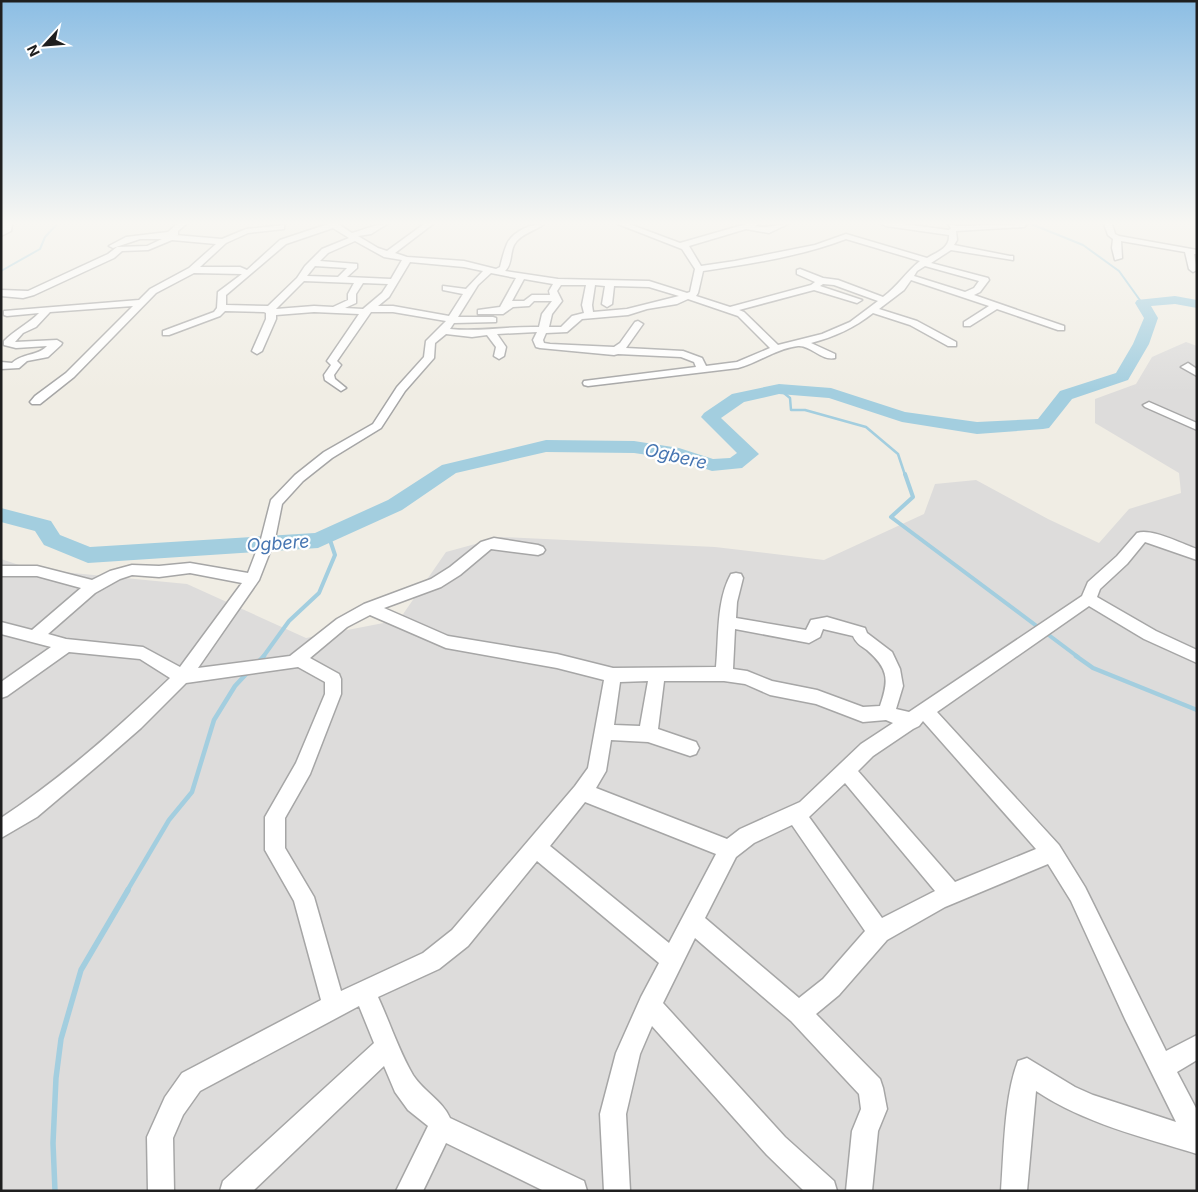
<svg xmlns="http://www.w3.org/2000/svg" width="1198" height="1192" font-family="Inter,sans-serif">
<style>
.residential{fill:#dddcdb}
.lines{fill:none;stroke-linecap:round;stroke-linejoin:round}
.stream-far4{stroke:#a3cedf;stroke-width:2}
.stream-far3{stroke:#a3cedf;stroke-width:2.5}
.stream-far2{stroke:#a3cedf;stroke-width:4}
.stream-far1{stroke:#a3cedf;stroke-width:4.5}
.stream{stroke:#a3cedf;stroke-width:5.5}
.river{fill:#a3cedf;fill-rule:evenodd}
.minor-casing{stroke:#a6a6a6;stroke-width:3}
.minor{fill:#fff;fill-rule:evenodd}
.labels{text-anchor:middle;dominant-baseline:central;stroke-width:4.5;stroke-linejoin:round;paint-order:stroke}
.water-label{font-size:18px;font-style:italic;fill:#4776b2;stroke:#fff}
</style>
<rect width="100%" height="100%" fill="#f0ede4"/>
<path class="residential" d="M1186 342 1197 346V1191H1V559L31 569 187 584 306 638 399 620 446 552 501 537 715 547 824 560 924 514 935 484 976 480 1048 519 1099 543 1129 509 1181 493 1179 473 1095 423V399L1136 384 1152 357Z"/>
<g class="lines">
<path class="stream-far4" d="M1031 224 1083 245 1119 271 1142 303
M1 271 40 249 45 237 57 224"/>
<path class="stream-far3" d="M779 389 790 398 791 410H805L866 427 898 454 905 475"/>
<path class="stream-far2" d="M905 474 913 497 891 517 1078 657
M263 657 289 621 319 593 335 555 330 540H318"/>
<path class="stream-far1" d="M1076 656 1093 668 1197 710
M258 662 264 656
M127 891 169 820 192 792 214 720 235 686 249 671"/>
<path class="stream" d="M55 1191 53 1143 56 1078 61 1039 81 970 128 890"/>
<path class="river" d="M1175 296 1197 300V308L1175 304 1151 306 1158 318 1149 344 1128 380 1072 399 1049 428 1043 429 977 434 902 422 829 398 779 394 744 402 721 418 759 454 742 468 712 471 676 459 634 453 546 452 456 473 402 510 318 548 88 563 44 545 35 531 1 522V508L51 521 60 535 90 547 315 533 388 500 442 465 546 440 634 441 679 448 713 459 730 458 737 453 701 417 704 413 732 394 779 384 831 388 905 412 977 422 1038 419 1060 391 1116 373 1133 344 1144 318 1135 303 1137 300Z"/>
<g class="minor-casing">
<path id="minor" d="M3 224H12L11 231 1 236Z
M177 224H186L178 231V235H175L222 239 246 229 284 225V229L248 233 226 243 200 267H240L247 270 280 240 328 224H338L352 233C364 230 374 224 387 224L371 234 358 236 378 248 387 251 424 224H433L395 253 407 257 464 261 496 269 500 267C502 259 504 251 507 244 513 231 531 224 544 224 535 231 520 234 514 245 510 253 512 265 505 271L558 279 649 281 687 293 690 292 695 269 682 249 618 224H629L680 243 746 224H758L755 226C770 229 774 224 788 224L769 233 746 229 689 246 701 266 735 261 815 245 846 234 927 258C937 252 950 248 949 235L886 226 882 224H904L949 230 951 228 948 224 957 226 1027 224 1024 227 956 231 957 240 954 245 1010 256H1013V260L951 250 931 263 988 278 989 280 980 292 974 295 1064 326V330H1058L997 309 970 326H964V322L989 306 911 280 904 290 879 309 917 321 956 342V346H948L910 325 873 313C854 328 834 337 811 343L835 354V358C821 361 811 345 798 346 777 348 758 363 738 368L588 386 584 385 583 383 584 381 696 367 694 362 681 357 618 354 614 355 540 348 536 347 533 340 537 332 497 334 506 347 504 356 499 359 494 356 496 347 487 335 472 337 446 334 435 343 434 358 405 391 381 428 332 458 303 481 282 504 275 539 259 580 198 668 290 656 337 619 364 604 431 579 450 567 481 542 494 538 538 545 543 547 545 550 543 553 538 555 491 549 460 575 441 587 384 608 448 636 557 654 613 668 716 667C719 638 716 601 731 574L736 573 741 574 743 578 737 602 736 618 806 630 811 620 827 617 865 628 867 633 892 652 900 669 903 686 896 709 909 712 1082 596 1088 582 1117 556 1137 533C1152 528 1182 544 1197 549V560L1145 542 1127 564 1100 589 1097 597 1156 631 1197 650V663L1144 639 1089 606 937 712 1059 845 1085 887 1166 1051 1197 1035V1060L1177 1072 1197 1110V1154C1142 1137 1084 1123 1036 1091L1027 1191H1001C1004 1152 1004 1097 1018 1061L1027 1058 1075 1087 1093 1095 1176 1122 1125 1019 1071 901 1048 864 945 907 887 940 839 995 816 1014 880 1079 883 1088 887 1109 878 1131 872 1191H846L852 1131 861 1109 859 1094 791 1021 695 938 663 1003 785 1137 834 1181 837 1191H804L767 1155 652 1026 640 1054 626 1114 630 1191H604L600 1114 616 1053 641 997 659 963 537 861 468 946 439 969 378 997C390 1023 399 1051 413 1075 424 1092 443 1101 450 1118L584 1181 587 1191H544L446 1143 423 1191H396L428 1126 408 1110 395 1092 384 1066 253 1191H220L223 1181 374 1043 359 1006 200 1091 183 1115 173 1138 174 1191H148L147 1137 165 1097 182 1073 321 1000 294 901 265 850V817L296 763 325 694V682L298 667 186 683 141 728 102 762 37 817 1 838V818C62 778 118 728 170 678L140 659 69 652 7 696 1 698V682L51 647 1 634V622L32 630 81 588 37 576H1V566H37L92 580 110 571 132 565 159 566 190 563 248 573 261 539 271 500 295 475 324 452 373 424 397 387 424 357 426 341 446 321 393 312H371L337 361 341 365 334 375 335 379 346 388 341 391 325 380 324 375 331 365 327 361 359 314 314 312 276 315V319L262 351 257 354 252 351 266 319V313L264 312 225 311 220 316 169 335H163V331L214 312 217 308 218 292 242 274 194 273 156 293 74 377 40 404H32L30 402 35 396 66 373 133 306 50 312 36 327 23 333 15 342 57 340 62 343 61 345 48 357 27 361 19 368 1 369V362L12 363C25 352 36 357 47 346L16 348 4 345V341C15 330 28 324 39 313L7 316 4 315V311L139 300 150 289 189 268 216 244 172 240 148 250 122 251 114 258 34 295 23 298 1 296V290L28 291 108 254 117 247 147 246 162 239H140L113 248 109 246 126 237 168 232ZM333 228 349 238 322 249 305 266 297 278 268 306 226 305V295L286 244ZM846 239 920 261C906 272 898 286 883 297L838 280 823 278 800 269 797 270V274L815 282 811 285 730 307 696 296 698 293 703 271C751 264 801 256 846 239ZM355 241 384 257 402 260 391 279 347 277 357 268V264L320 261 328 253ZM410 262 464 267 483 271 466 289 443 286V290L463 294 449 316 393 306H378L389 297ZM315 266 347 268 338 277 307 276ZM925 266 979 281 974 288 965 292 914 276 917 271ZM491 273 516 278 500 307 478 310V314H503L513 307 529 306 534 301H552L542 314 539 327C509 326 480 332 450 329L454 323 496 322V318L493 317H458L478 285ZM524 279 553 284 549 291 550 295H532L524 301H512ZM304 281 354 283 348 294V300L333 307 314 306 276 309ZM363 283 388 284 382 293 363 309 345 308 356 303V294ZM823 284 834 285 878 301 850 322 822 334 778 345 744 312 739 310 814 290 857 303 862 300 820 286ZM561 285H586L582 305 584 313 572 316 561 327H549L552 314 562 301 557 291ZM595 285 605 286 602 304 607 307 612 304 614 286 649 287 679 296 627 309 593 312 592 305ZM688 299 738 316 770 348 737 362 706 366 702 358 683 351 626 348 643 324 638 321 635 322 620 343 614 347 550 344 544 343 543 340 546 333 567 332 582 319 628 315 647 309 677 304ZM190 573 242 583 180 667 143 647 66 639 48 634 95 593 120 579 132 575 159 577ZM370 615 446 648 557 668 604 680 588 768 575 786 452 930 423 953 341 991 314 897 285 848V818L310 774 341 694V679L339 674 310 658 347 627ZM735 629 809 643 820 637 823 629 853 636C856 643 861 646 867 650 889 669 889 680 880 706L863 707 817 690 772 681 747 671 733 669ZM648 681 640 726 614 725 620 682ZM664 681H724L745 684 770 695 816 704 863 722 886 720 893 723 861 744 800 802 740 829 727 839 596 788 606 771 611 740 648 742 690 756 696 754 699 748 696 742 658 729ZM923 721 1036 849 955 882 858 771 873 756 913 729 919 726ZM845 783 935 891 882 918 809 817ZM585 802 716 854 669 943 550 846ZM792 825 865 931 823 979 799 998 705 918 736 857 754 843Z
M1104 224H1112L1115 234 1119 236 1197 250V254H1194L1197 270 1193 272 1189 269 1185 252 1121 241 1122 258 1115 260 1112 248 1113 239 1108 235Z
M1188 363 1197 369V376L1181 367Z
M1149 402 1197 423V430L1145 407 1143 405Z"/>
</g>
<use href="#minor" class="minor"/>
</g>
<linearGradient id="sky" x2="0" y2="1"><stop stop-color="#8cbee4"/><stop offset="0.57" stop-color="#f8f7f3"/><stop offset="1" stop-color="#f8f7f3" stop-opacity="0"/></linearGradient>
<rect width="1198" height="391" fill="url(#sky)"/>
<g class="labels">
<g class="water-label">
<text transform="translate(676 456) rotate(13)">Ogbere</text>
<text transform="translate(278 543) rotate(-4)">Ogbere</text>
</g>
</g>
<rect width="1198" height="1192" fill="none" stroke="#1f1f1f" stroke-width="5"/>
<g transform="translate(45 45) rotate(244)" stroke="#ffffff" stroke-width="4" paint-order="stroke">
<path d="M0-4L9 19L0 12L-9 19Z" fill="#1f1f1f"/>
<text y="-8" font-size="14" font-weight="bold" text-anchor="middle" fill="#1f1f1f">N</text>
</g>
</svg>
